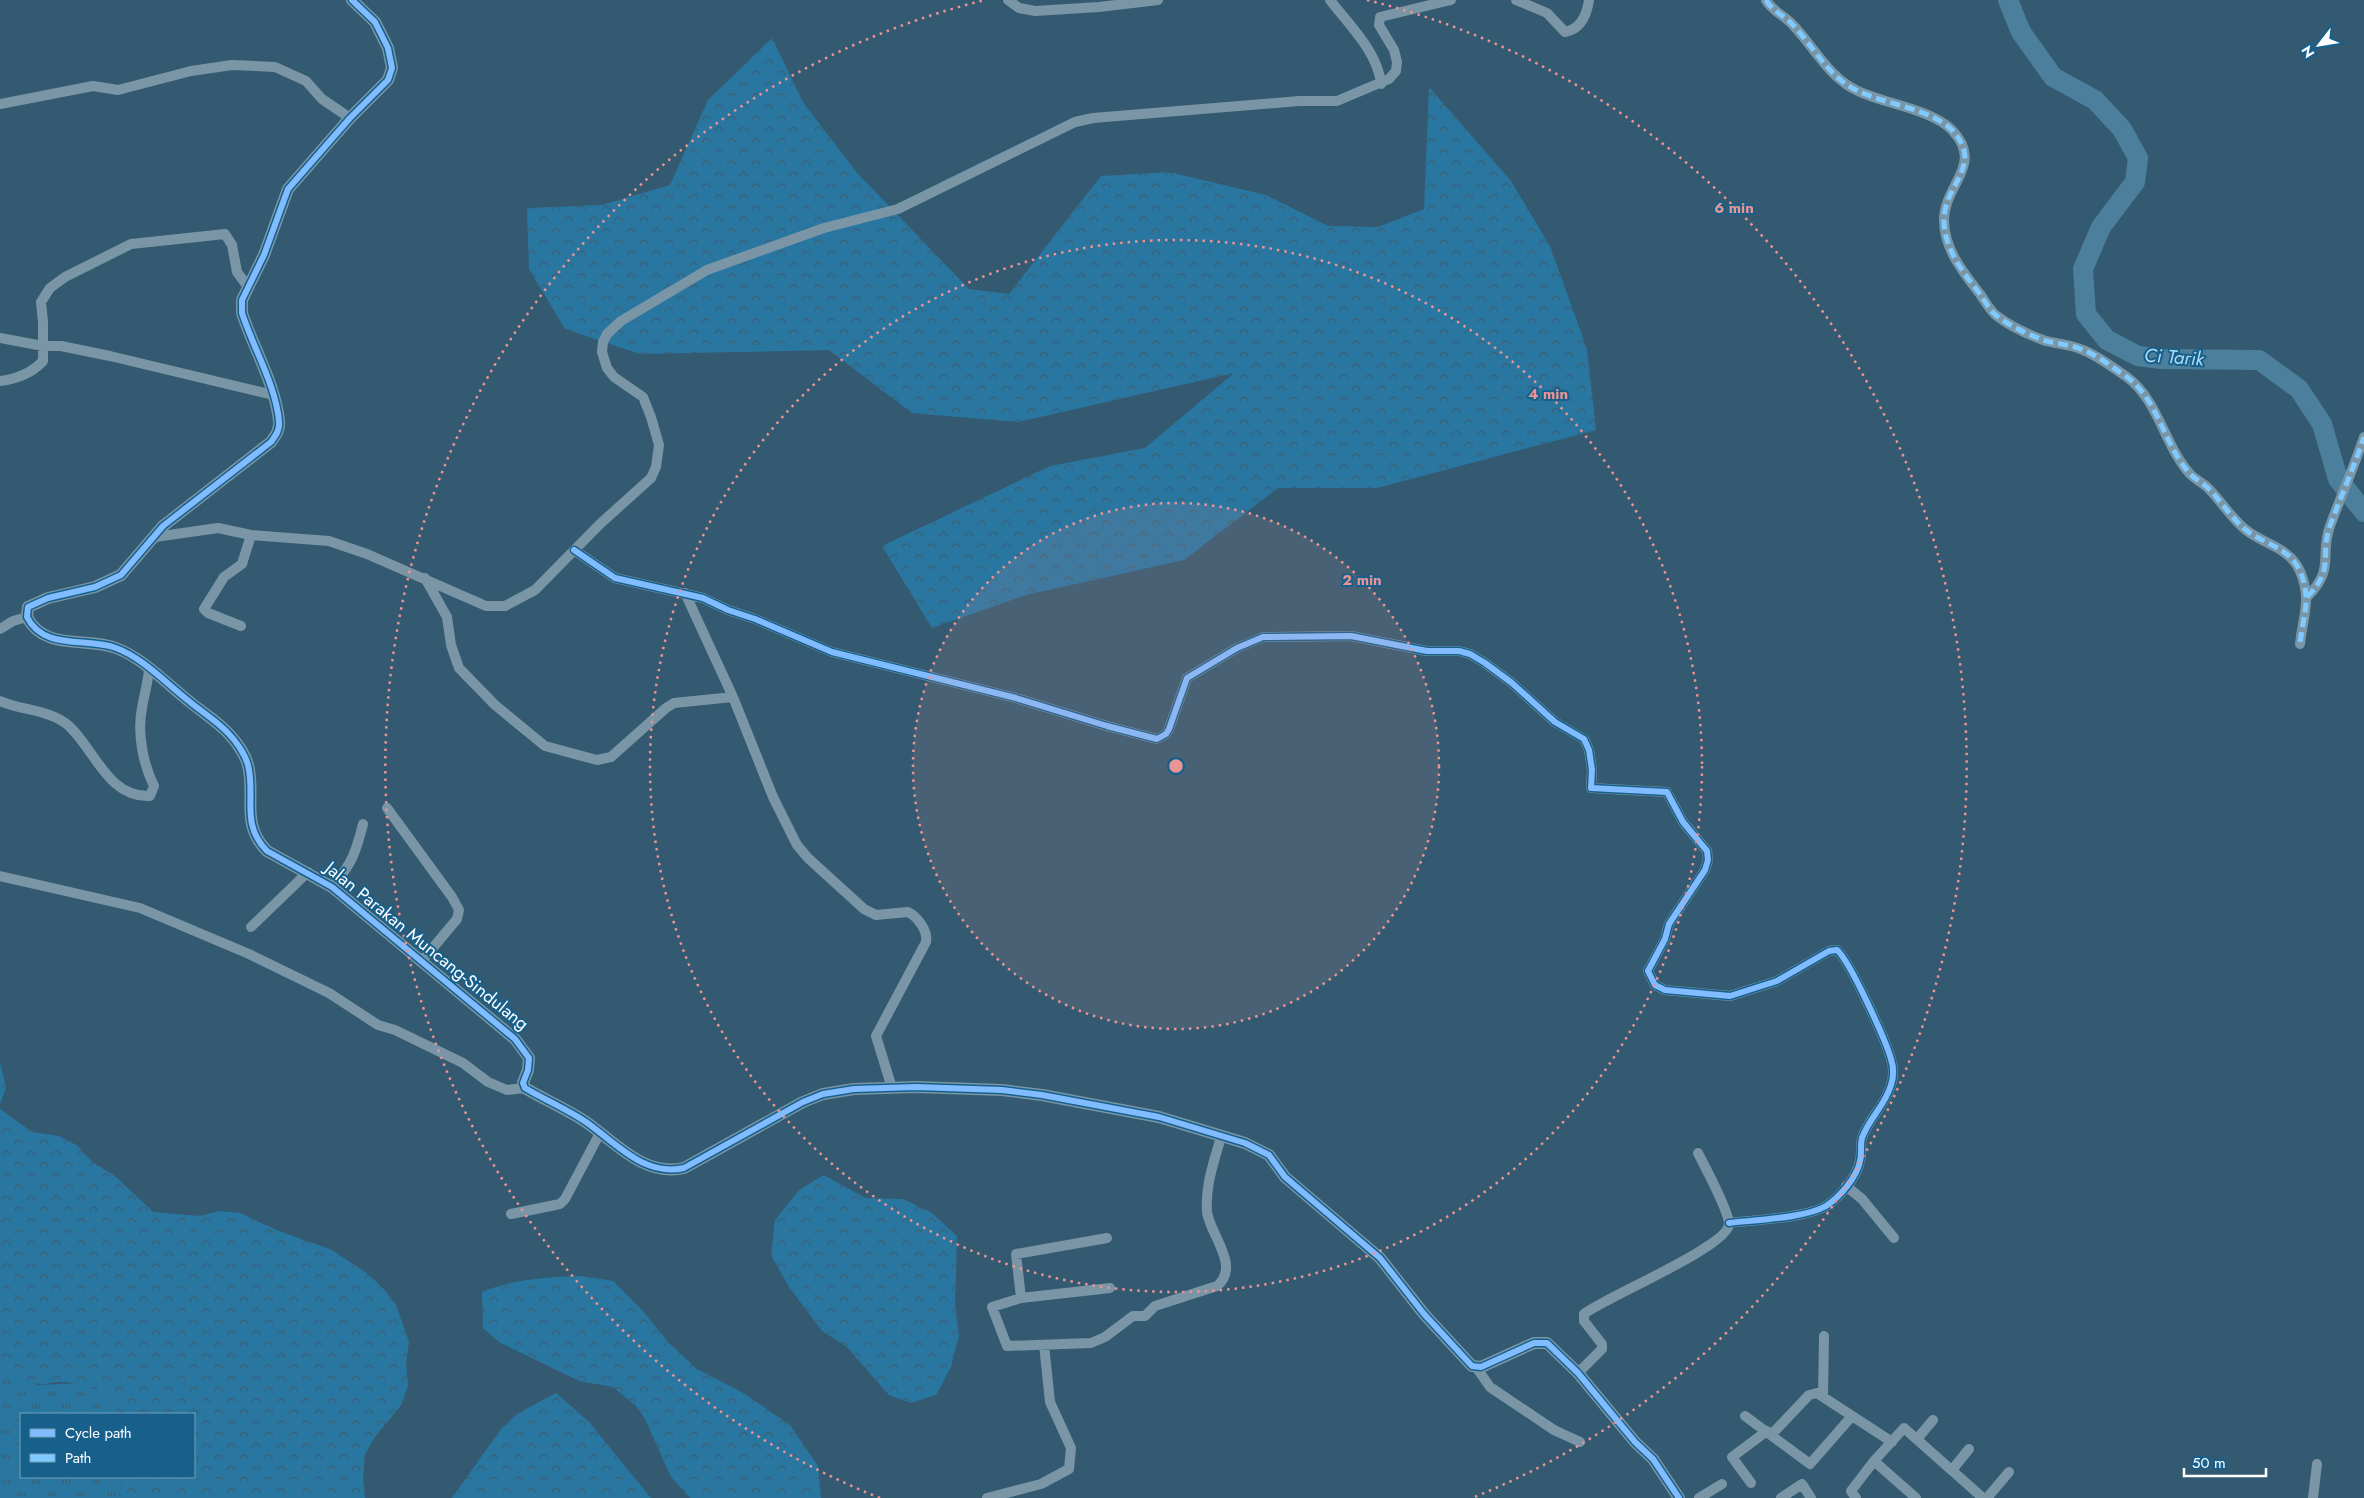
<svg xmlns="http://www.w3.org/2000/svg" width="2364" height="1498" font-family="Jost,sans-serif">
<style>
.grass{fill:url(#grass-tufts)}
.forest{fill:url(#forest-crowns)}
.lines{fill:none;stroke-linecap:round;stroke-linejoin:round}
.river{stroke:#4c7f9c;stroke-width:20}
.minor{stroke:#7a96a6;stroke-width:10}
.tertiary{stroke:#7a96a6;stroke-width:12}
.quiet{stroke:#80caff;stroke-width:5;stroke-dasharray:10 5;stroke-linecap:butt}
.cycleway-casing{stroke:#18608c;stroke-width:9}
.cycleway{stroke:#80bcff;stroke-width:6}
.ring{fill:none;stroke:#ea9494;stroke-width:2.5;stroke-dasharray:2.5 5}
.labels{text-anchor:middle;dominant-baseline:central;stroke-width:4;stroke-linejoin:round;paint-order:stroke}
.street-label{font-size:18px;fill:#fff;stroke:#18608c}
.water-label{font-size:19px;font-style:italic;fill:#afdcf5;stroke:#18608c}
.centre{fill:#ea9494;stroke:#18608c;stroke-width:2.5}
.ring-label{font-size:15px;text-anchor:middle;font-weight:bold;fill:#ea9494;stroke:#18608c;stroke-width:4;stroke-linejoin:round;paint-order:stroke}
</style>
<defs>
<pattern id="grass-tufts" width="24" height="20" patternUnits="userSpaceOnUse" patternTransform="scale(1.25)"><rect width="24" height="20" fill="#2976a1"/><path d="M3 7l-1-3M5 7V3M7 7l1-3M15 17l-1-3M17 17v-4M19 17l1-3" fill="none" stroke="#3c5f72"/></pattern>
<pattern id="forest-crowns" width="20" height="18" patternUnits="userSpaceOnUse" patternTransform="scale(1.25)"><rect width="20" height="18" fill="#2976a1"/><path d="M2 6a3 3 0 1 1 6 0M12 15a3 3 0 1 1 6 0" fill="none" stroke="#3c5f72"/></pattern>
</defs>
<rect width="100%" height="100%" fill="#335a71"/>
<path class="grass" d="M0 1366 38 1385 80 1383 99 1391 115 1404 120 1414H21V1477H122L119 1498H0Z"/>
<path class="forest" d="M772 38 804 104 858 174 969 289 1009 294 1101 176 1169 172 1266 195 1328 226 1378 227 1424 209 1429 87 1511 181 1550 246 1587 349 1596 430 1377 488H1278L1184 560 1026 595 932 628 882 546 1050 466 1145 448 1234 373 1018 422 912 413 829 350 640 354 565 329 529 269 527 208 602 205 670 185 708 100Z
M0 1062 6 1088 0 1104Z
M0 1109 32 1132 59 1136 77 1145 91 1161 115 1176 153 1212 200 1216 219 1211 240 1213 279 1231 332 1250 368 1274 384 1289 396 1305 409 1342 406 1364 408 1385 402 1404 375 1437 365 1454 363 1479 365 1498H119L122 1477H194V1414H120C110 1391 82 1381 58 1382 52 1382 45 1385 39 1384 27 1383 11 1371 0 1366Z
M824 1175 865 1198 903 1199 932 1213 957 1236 955 1305 959 1335 951 1367 936 1395 911 1403 889 1395 846 1346 822 1331 789 1287 771 1255 775 1220 799 1190Z
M581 1276 613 1281 640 1308 670 1344 697 1369 745 1394 790 1425 818 1466 821 1498H690L671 1477 645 1419 636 1406 613 1387 579 1381 499 1342 483 1328 482 1292C515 1279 546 1277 581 1276Z
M556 1393 589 1422 651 1498H452L501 1429 517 1414Z"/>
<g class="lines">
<path class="river" d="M2008 0 2021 32 2053 77 2095 100 2122 129 2138 158 2135 182 2101 227 2083 269 2086 314 2107 340 2138 356 2161 359 2259 360 2299 389 2322 424 2338 479 2364 512"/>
<path class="minor" d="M1008 0 1019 8 1035 11 1099 7 1158 0
M1330 0C1349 25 1378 52 1381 84
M1516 0 1547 13 1565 32C1581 29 1587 14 1589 0
M1766 0C1772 11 1785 16 1793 25 1814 47 1829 78 1858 91 1885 104 1931 109 1952 130 1985 165 1944 184 1944 220 1944 249 1963 272 1980 294 1985 301 1990 311 1997 316 2010 326 2027 334 2043 340 2055 344 2070 344 2083 350 2099 356 2113 368 2127 377 2159 401 2164 445 2190 474 2196 480 2203 483 2208 488 2222 502 2231 518 2246 530 2265 545 2289 547 2300 571 2312 600 2303 615 2300 644
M0 104 93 86 118 90 191 71 232 65 275 67 306 81 322 99 350 118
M0 338 43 346H61L110 356 273 395
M0 381C17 379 31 374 43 361V322L41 302 50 288 65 277 131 244 225 234 232 245 237 272 248 287
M155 537 218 528 251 535 329 541 367 554 486 606H505L535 590 600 524 651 478 656 467 659 445 651 417 643 397 614 377 607 368 602 352 603 342 607 334 621 321 707 270 824 228 898 209 1075 122 1093 118 1299 101H1337L1389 79 1396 71 1397 62 1394 50 1379 25 1380 17 1451 0
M574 550 615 578 703 598 728 610 755 619 832 652 1016 698 1107 726 1157 739 1166 734 1169 729 1187 678 1237 648 1263 637 1351 636 1427 651H1459L1470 654 1485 663 1512 683 1555 722 1584 739 1589 750 1592 770 1591 788 1667 792 1683 822 1707 851 1708 860 1705 870 1669 924 1665 939 1648 971 1655 985 1665 990 1730 996 1777 981 1829 951 1837 950C1850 961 1886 1041 1891 1059 1894 1068 1894 1076 1891 1085 1885 1106 1869 1118 1862 1138 1860 1145 1862 1153 1860 1161 1857 1177 1840 1197 1826 1206 1806 1218 1754 1220 1729 1223
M425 578 447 617 451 645 459 668 495 705 545 746 597 760 611 757 666 708 674 703 733 697
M685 593 733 697 773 797 797 845 808 858 864 909 876 915 908 912C918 917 928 931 926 942L876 1036 892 1088
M2307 597C2336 568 2319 556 2330 526 2341 496 2354 467 2364 437
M241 626 208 613 204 609 224 577 242 564 251 535
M0 629 13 621 27 617
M0 701C23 711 49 709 69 726 95 750 108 798 150 796L154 786C143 764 137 733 142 708 144 695 148 683 149 669
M387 808 452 897 459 910 457 919 421 962
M0 876 140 908 249 954 329 993 378 1025 395 1030 463 1063 488 1082 507 1090 525 1088
M332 887C352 864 356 852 363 824
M251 927 308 872
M1846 1186 1862 1199 1894 1238
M511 1214 560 1204 565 1199 600 1133
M1110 1288 1021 1298 992 1307 1007 1346 1091 1343 1105 1337 1133 1316H1145L1155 1306 1217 1286C1241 1266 1210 1235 1207 1212 1205 1185 1214 1162 1221 1137
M1021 1298 1016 1254 1107 1238
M1476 1367 1490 1387 1554 1430 1580 1442
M1578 1373 1602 1349V1344L1584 1321V1314C1606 1297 1729 1246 1729 1224 1729 1211 1705 1167 1698 1153
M1823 1396 1824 1336
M1745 1416 1810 1464 1852 1416
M1772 1434 1809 1395 1817 1393 1892 1442
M1917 1439 1933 1420
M1874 1461 1904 1428 1983 1498
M1952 1470 1969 1449
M1751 1483 1732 1457 1767 1431
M987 1498 1041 1484 1069 1469 1071 1448 1050 1402 1044 1345
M1699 1498 1722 1484
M1781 1498 1802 1484 1811 1498
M1856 1498 1851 1491 1874 1461 1916 1498
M1987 1498 2009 1472
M2313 1498 2317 1464"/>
<path class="tertiary" d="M352 0 375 22 388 48 392 68 388 80 350 118 288 189 264 255 242 300V313C253 347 276 386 279 421 280 430 276 435 271 442L163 526 121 575 95 587 48 598 28 607 27 617C44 651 87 637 116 648 143 658 167 684 190 702 202 712 217 721 228 733 236 741 245 754 248 765 256 796 240 824 267 851L332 887 515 1039 529 1058 528 1070 523 1083 525 1088C545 1100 567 1109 586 1122 616 1143 644 1177 684 1168L803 1102 823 1094 854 1089 916 1087 1002 1090 1042 1095 1159 1117 1245 1143 1269 1155 1285 1177 1380 1258 1424 1314 1472 1366 1481 1367 1534 1343H1547L1578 1373 1635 1442 1653 1459 1679 1498"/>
<path class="quiet" d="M1766 0C1772 11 1785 16 1793 25 1814 47 1829 78 1858 91 1885 104 1931 109 1952 130 1985 165 1944 184 1944 220 1944 249 1963 272 1980 294 1985 301 1990 311 1997 316 2010 326 2027 334 2043 340 2055 344 2070 344 2083 350 2099 356 2113 368 2127 377 2159 401 2164 445 2190 474 2196 480 2203 483 2208 488 2222 502 2231 518 2246 530 2265 545 2289 547 2300 571 2312 600 2303 615 2300 644
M2307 597C2336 568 2319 556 2330 526 2341 496 2354 467 2364 437"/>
<g class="cycleway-casing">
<path id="cycleway" d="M352 0 375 22 388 48 392 68 388 80 350 118 288 189 264 255 242 300V313C253 347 276 386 279 421 280 430 276 435 271 442L163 526 121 575 95 587 48 598 28 607 27 617C44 651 87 637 116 648 143 658 167 684 190 702 202 712 217 721 228 733 236 741 245 754 248 765 256 796 240 824 267 851L332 887 515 1039 529 1058 528 1070 523 1083 525 1088C545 1100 567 1109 586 1122 616 1143 644 1177 684 1168L803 1102 823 1094 854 1089 916 1087 1002 1090 1042 1095 1159 1117 1245 1143 1269 1155 1285 1177 1380 1258 1424 1314 1472 1366 1481 1367 1534 1343H1547L1578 1373 1635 1442 1653 1459 1679 1498
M574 550 615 578 703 598 728 610 755 619 832 652 1016 698 1107 726 1157 739 1166 734 1169 729 1187 678 1237 648 1263 637 1351 636 1427 651H1459L1470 654 1485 663 1512 683 1555 722 1584 739 1589 750 1592 770 1591 788 1667 792 1683 822 1707 851 1708 860 1705 870 1669 924 1665 939 1648 971 1655 985 1665 990 1730 996 1777 981 1829 951 1837 950C1850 961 1886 1041 1891 1059 1894 1068 1894 1076 1891 1085 1885 1106 1869 1118 1862 1138 1860 1145 1862 1153 1860 1161 1857 1177 1840 1197 1826 1206 1806 1218 1754 1220 1729 1223"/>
</g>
<use href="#cycleway" class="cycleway"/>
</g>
<circle cx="1176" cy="766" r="263" fill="#ea9494" fill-opacity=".12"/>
<g class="ring">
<circle cx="1176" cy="766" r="263"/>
<circle cx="1176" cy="766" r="526"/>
<path d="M880 1498A789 789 0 0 1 985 0M1367 0A789 789 0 0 1 1472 1498"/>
</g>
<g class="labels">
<g class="street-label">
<text transform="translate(427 946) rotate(39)">Jalan Parakan Muncang-Sindulang</text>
</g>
<g class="water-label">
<text transform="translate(2174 357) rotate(4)">Ci Tarik</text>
</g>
</g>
<circle cx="1176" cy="766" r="8" class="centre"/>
<g class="ring-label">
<text x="1734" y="213">6 min</text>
<text x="1548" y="399">4 min</text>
<text x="1362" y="585">2 min</text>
</g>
<rect x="20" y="1413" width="175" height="65" fill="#18608c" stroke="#74a0ba"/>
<rect x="30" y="1429" width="25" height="8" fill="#80bcff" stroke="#74a0ba"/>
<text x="65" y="1438" font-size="15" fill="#ffffff">Cycle path</text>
<rect x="30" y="1454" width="25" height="8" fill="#80caff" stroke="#74a0ba"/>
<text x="65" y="1463" font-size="15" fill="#ffffff">Path</text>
<g transform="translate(2319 45) rotate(239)" stroke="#18608c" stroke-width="4" paint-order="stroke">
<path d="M0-4L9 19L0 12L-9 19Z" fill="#ffffff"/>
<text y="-8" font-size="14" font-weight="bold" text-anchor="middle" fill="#ffffff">N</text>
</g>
<path d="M2184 1468v8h82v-8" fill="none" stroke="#ffffff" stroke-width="2.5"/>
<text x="2192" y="1468" font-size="15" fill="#ffffff" stroke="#18608c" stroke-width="4" paint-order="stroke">50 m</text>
</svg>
